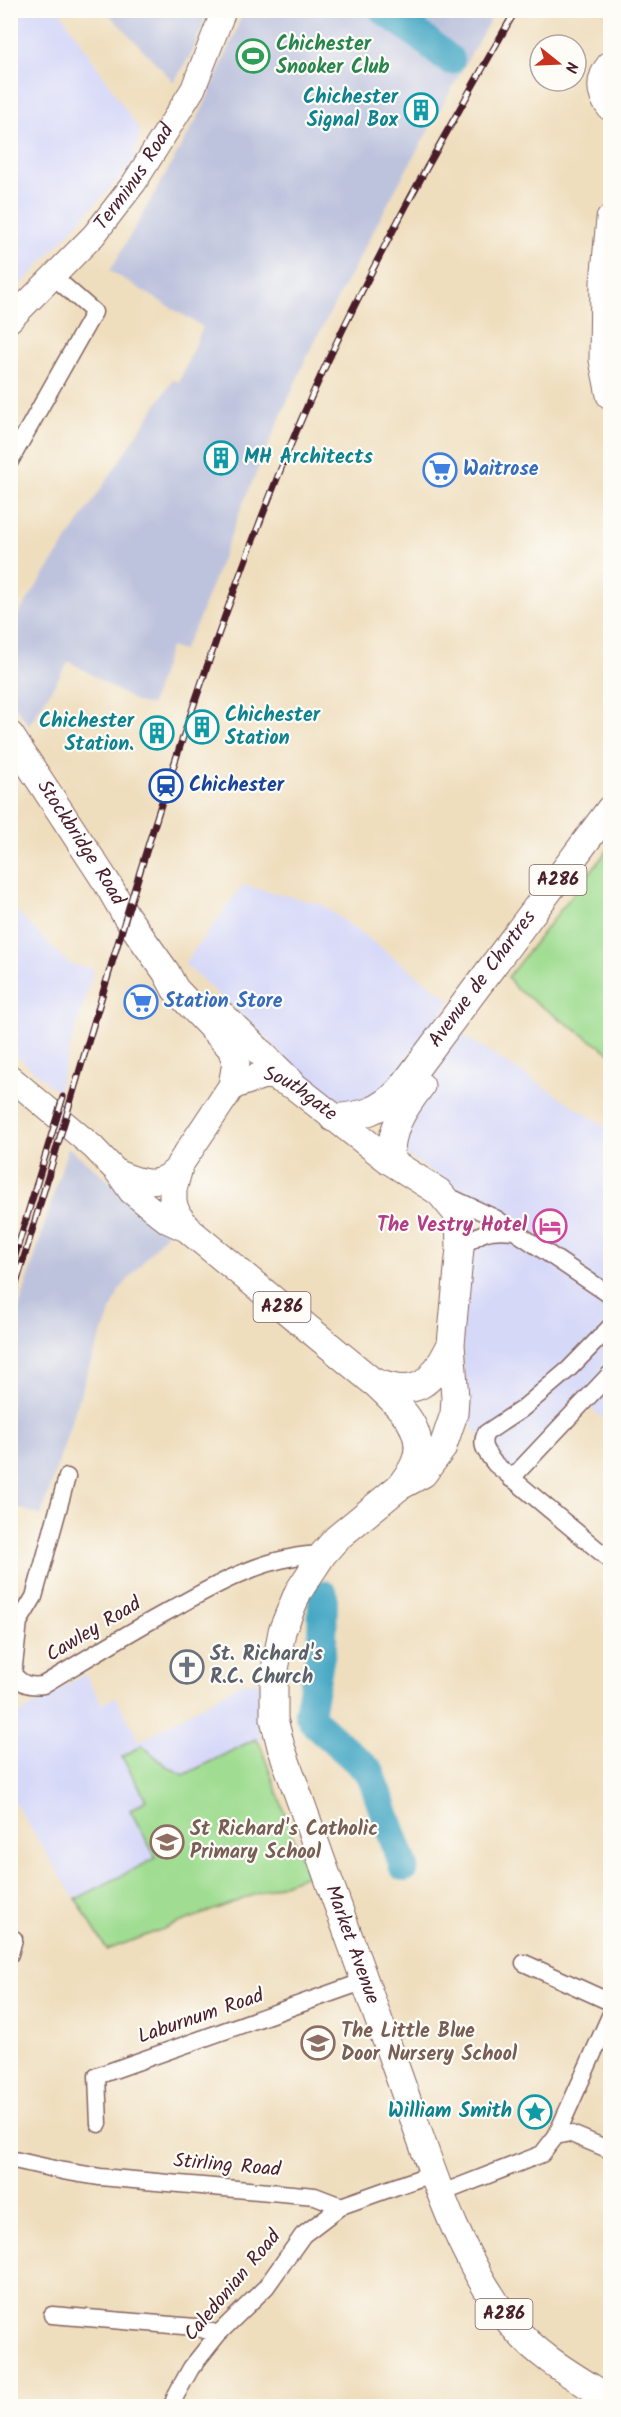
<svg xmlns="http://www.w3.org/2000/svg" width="621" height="2417" font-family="Kalam,sans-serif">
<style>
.built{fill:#d6d8f8}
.industrial{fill:#bec3dd}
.green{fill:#a0dd92;stroke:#757e5e;stroke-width:1.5}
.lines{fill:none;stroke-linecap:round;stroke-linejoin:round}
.river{stroke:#46a8c5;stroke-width:30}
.street-casing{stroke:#84625e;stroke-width:19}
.secondary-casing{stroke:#84625e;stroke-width:26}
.primary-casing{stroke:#84625e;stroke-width:29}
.street{stroke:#fff;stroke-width:16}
.secondary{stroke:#fff;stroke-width:24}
.primary{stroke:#fff;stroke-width:27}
.rail-casing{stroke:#4a1f2b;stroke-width:7}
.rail{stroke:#fdfcf7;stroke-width:4.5;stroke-dasharray:14;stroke-linecap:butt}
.labels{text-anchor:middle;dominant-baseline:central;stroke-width:4.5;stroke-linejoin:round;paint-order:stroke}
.shield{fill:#fdfcf7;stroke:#806168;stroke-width:1.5}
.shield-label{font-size:18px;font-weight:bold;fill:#4a1f2b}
.leisure-label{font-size:20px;font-weight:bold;fill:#27864d;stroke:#fdfcf7;text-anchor:start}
.culture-label{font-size:20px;font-weight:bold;fill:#0d838f;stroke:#fdfcf7;text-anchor:end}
.street-label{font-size:20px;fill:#4a1f2b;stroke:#fdfcf7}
.shop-label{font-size:20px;font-weight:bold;fill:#366cbe;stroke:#fdfcf7;text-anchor:start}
.transit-label{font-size:20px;font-weight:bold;fill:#164399;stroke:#fdfcf7;text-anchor:start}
.hotel-label{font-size:20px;font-weight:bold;fill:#b23c85;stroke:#fdfcf7;text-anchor:end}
.worship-label{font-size:20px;font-weight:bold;fill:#5b616d;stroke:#fdfcf7;text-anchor:start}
.education-label{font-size:20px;font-weight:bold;fill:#785e54;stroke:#fdfcf7;text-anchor:start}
</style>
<rect width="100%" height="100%" fill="#fdfcf7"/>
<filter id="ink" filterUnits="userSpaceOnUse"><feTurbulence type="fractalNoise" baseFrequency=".0167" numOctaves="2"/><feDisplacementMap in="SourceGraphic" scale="12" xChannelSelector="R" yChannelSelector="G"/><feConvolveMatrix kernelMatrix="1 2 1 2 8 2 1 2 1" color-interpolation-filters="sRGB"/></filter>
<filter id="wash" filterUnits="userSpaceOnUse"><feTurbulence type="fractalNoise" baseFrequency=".008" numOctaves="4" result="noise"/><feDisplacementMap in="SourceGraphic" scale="24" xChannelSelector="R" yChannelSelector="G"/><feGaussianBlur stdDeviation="1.35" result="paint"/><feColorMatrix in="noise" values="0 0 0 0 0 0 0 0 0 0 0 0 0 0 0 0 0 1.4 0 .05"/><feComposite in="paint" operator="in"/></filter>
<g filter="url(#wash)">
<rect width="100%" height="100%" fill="#efdebe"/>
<path class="built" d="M11 11H60L140 131 133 163 11 296Z
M243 885 323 905 451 1000 383 1092 359 1105 346 1103 327 1094 303 1078 254 1026 184 964Z
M11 906 69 964 94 969 57 1092 11 1050Z
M461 1034 610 1129V1147L604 1157 610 1163V1425L590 1407 511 1479 465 1417 460 1248 494 1229 575 1269 533 1233 444 1180 407 1155 391 1139 426 1079Z
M85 1674 102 1704 115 1697 140 1741 241 1683 259 1682 260 1744 307 1875 107 1950 11 1797V1719Z"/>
<path class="industrial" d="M243 10 495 11 393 194 307 356 244 501 198 621 182 651 170 647 151 705 136 702 69 661 29 725 35 734 11 700V625L173 380 179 382 203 327 110 271 202 110 235 34Z
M106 11H208L192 53 174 82Z
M68 1147 169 1230 119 1291 89 1367 41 1516 11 1505 10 1338Z"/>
<path class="green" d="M610 847V1053L516 989 508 977Z
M255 1739 260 1744 307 1875 107 1950 76 1899 156 1858 130 1810 146 1800 122 1757 142 1745 166 1766 184 1775Z"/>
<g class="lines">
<path class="river" d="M384 10 411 29 450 60
M323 1595 322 1646 309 1713 315 1723 370 1772 404 1867"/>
</g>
</g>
<g filter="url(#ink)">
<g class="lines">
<g class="street-casing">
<path id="street" d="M10 461 94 312 54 277
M448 1196 495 1218 610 1295
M460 1248C480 1233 487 1228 514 1231
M610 1327 569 1369 522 1409 486 1433C479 1446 487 1453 495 1464L610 1560
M67 1477 34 1597 19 1622 13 1674C22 1684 29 1687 43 1685 86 1659 129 1632 174 1608 220 1582 269 1555 323 1554
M511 1479 610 1374
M10 1954 14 1939
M524 1963 610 2002
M99 2124 97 2076 365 1981
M556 2136 569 2133 610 2150
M10 2159 63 2171 100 2177 315 2196 341 2206
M442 2193 542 2154 556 2136 610 2016
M52 2315 195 2327 218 2334
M172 2406 176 2395 191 2368 218 2334 266 2287 303 2235 341 2206 434 2173"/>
</g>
<g class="secondary-casing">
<g id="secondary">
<path id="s1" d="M10 320 94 235 134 183 193 89 224 10"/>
<path d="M10 1077 93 1147 117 1172 131 1192 167 1221 191 1232"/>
<path d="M117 1172C144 1183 160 1189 180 1164"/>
</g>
</g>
<g class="primary-casing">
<g id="primary">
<path d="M610 65C599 78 599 94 610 107"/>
<path d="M610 219 604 282 603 360 610 395"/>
<path id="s2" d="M10 735 107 883 126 916 166 972 175 989 231 1048 236 1062 232 1086"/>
<path d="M222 1015 291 1082"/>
<path id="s3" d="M333 1118C363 1115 378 1113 400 1090L610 809"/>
<path d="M390 1161C391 1128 401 1112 421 1086"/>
<path id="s4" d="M451 1344C431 1385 418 1399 372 1381L191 1232 178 1216 173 1204V1189L180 1164 232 1086 264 1075 273 1076 294 1086 390 1161 439 1192 459 1216 460 1248 451 1344 455 1398 454 1414 442 1449 423 1474 399 1487 337 1538 323 1554 298 1592 282 1631 274 1675V1719L281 1747C319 1855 358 1963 397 2071 428 2157 455 2255 513 2326 538 2357 577 2378 610 2399"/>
<path d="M376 1384C397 1404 428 1430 415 1462 413 1469 407 1476 403 1482"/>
</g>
</g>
<use href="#street" class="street"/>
<use href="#secondary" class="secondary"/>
<use href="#primary" class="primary"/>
<g class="rail-casing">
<path id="rail" d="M10 1272 63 1097
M10 1304C99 1011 178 715 296 432 334 342 379 255 426 169 456 116 485 63 516 10"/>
</g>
<use href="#rail" class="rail"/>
</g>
</g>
<defs>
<g id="stadium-ring" transform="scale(1.725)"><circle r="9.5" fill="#fdfcf7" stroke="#2e9e5b" stroke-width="1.5"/><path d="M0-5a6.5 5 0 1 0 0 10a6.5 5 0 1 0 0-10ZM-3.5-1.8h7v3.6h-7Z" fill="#2e9e5b"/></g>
<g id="building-ring" transform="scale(1.725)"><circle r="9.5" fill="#fdfcf7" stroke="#0f9aa8" stroke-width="1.5"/><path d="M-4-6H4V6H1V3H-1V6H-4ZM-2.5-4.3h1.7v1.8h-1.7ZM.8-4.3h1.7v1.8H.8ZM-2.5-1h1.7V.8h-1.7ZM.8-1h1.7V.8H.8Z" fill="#0f9aa8"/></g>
<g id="supermarket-ring" transform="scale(1.725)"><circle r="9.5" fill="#fdfcf7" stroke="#3f7fe0" stroke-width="1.5"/><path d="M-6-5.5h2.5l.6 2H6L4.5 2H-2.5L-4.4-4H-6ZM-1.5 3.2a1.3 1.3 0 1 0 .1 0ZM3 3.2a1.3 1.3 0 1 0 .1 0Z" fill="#3f7fe0"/></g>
<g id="station-ring" transform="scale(1.725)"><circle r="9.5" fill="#fdfcf7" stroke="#1a4fb4" stroke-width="1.5"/><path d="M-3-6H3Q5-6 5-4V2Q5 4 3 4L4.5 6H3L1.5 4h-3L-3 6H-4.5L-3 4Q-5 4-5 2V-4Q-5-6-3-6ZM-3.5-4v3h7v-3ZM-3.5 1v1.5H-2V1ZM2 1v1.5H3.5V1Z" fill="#1a4fb4"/></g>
<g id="hotel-ring" transform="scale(1.725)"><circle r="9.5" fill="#fdfcf7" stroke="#d1479c" stroke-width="1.5"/><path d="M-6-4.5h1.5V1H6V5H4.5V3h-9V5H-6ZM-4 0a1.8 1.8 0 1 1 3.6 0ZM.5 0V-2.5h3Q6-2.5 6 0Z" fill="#d1479c"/></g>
<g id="church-ring" transform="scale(1.725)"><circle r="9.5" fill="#fdfcf7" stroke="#6b7280" stroke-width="1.5"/><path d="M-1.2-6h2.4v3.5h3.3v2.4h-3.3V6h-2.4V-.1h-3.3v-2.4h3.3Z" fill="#6b7280"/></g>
<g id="school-ring" transform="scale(1.725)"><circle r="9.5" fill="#fdfcf7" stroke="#8d6e63" stroke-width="1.5"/><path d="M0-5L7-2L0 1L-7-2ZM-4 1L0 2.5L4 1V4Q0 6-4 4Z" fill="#8d6e63"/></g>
<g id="sight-ring" transform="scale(1.725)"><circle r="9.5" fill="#fdfcf7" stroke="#0f9aa8" stroke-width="1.5"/><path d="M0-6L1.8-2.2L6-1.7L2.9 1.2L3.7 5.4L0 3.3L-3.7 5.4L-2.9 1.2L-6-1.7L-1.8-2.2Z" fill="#0f9aa8"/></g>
</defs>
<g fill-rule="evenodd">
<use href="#stadium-ring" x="253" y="56"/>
<use href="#building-ring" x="421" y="110"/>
<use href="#building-ring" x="221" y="458"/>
<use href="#supermarket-ring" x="440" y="470"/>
<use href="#building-ring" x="202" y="727"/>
<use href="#building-ring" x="157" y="733"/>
<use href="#station-ring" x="166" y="786"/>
<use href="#supermarket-ring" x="141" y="1002"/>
<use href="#hotel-ring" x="550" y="1226"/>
<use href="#church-ring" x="187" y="1667"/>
<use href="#school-ring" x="167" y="1842"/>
<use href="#school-ring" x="318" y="2043"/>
<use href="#sight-ring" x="535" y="2112"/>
</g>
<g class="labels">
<g class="shield">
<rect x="529.5" y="865" width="57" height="30" rx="4.5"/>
<rect x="253.5" y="1292" width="57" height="30" rx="4.5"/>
<rect x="475.5" y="2299" width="57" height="30" rx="4.5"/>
</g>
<g class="shield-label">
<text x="558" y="880">A286</text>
<text x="282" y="1307">A286</text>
<text x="504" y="2314">A286</text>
</g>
<g class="leisure-label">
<text x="276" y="45">Chichester<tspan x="276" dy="23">Snooker Club</tspan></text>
</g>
<g class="culture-label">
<text x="398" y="98">Chichester<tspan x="398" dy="23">Signal Box</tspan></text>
<text x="244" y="458" text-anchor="start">MH Architects</text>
<text x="225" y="716" text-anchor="start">Chichester<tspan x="225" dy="23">Station</tspan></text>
<text x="134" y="722">Chichester<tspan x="134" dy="23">Station.</tspan></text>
<text x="512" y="2112">William Smith</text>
</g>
<g class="street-label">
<text stroke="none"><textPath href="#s1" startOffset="190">Terminus Road</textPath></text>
<text stroke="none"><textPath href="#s2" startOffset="129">Stockbridge Road</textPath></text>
<text stroke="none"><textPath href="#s3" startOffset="213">Avenue de Chartres</textPath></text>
<text stroke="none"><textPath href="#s4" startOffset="580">Southgate</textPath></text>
<text transform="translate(94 1630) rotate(-31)">Cawley Road</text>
<text stroke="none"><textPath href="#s4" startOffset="1593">Market Avenue</textPath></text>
<text transform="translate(201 2017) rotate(-19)">Laburnum Road</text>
<text transform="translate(227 2166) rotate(5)">Stirling Road</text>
<text transform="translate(233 2286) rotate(-50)">Caledonian Road</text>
</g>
<g class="shop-label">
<text x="463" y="470">Waitrose</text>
<text x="164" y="1002">Station Store</text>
</g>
<g class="transit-label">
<text x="189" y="786">Chichester</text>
</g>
<g class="hotel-label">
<text x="527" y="1226">The Vestry Hotel</text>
</g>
<g class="worship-label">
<text x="210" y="1655">St. Richard's<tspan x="210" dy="23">R.C. Church</tspan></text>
</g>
<g class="education-label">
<text x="190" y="1830">St Richard's Catholic<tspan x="190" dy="23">Primary School</tspan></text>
<text x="341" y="2032">The Little Blue<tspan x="341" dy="23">Door Nursery School</tspan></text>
</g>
</g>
<rect width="621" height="2417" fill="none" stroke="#fdfcf7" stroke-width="36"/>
<g transform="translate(558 63) rotate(108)"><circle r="28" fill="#fdfcf7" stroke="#b5a4a5" stroke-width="1.5"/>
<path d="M0-4.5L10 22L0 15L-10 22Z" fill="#c8321e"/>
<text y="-9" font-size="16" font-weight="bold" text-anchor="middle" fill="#4a1f2b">N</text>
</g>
</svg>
